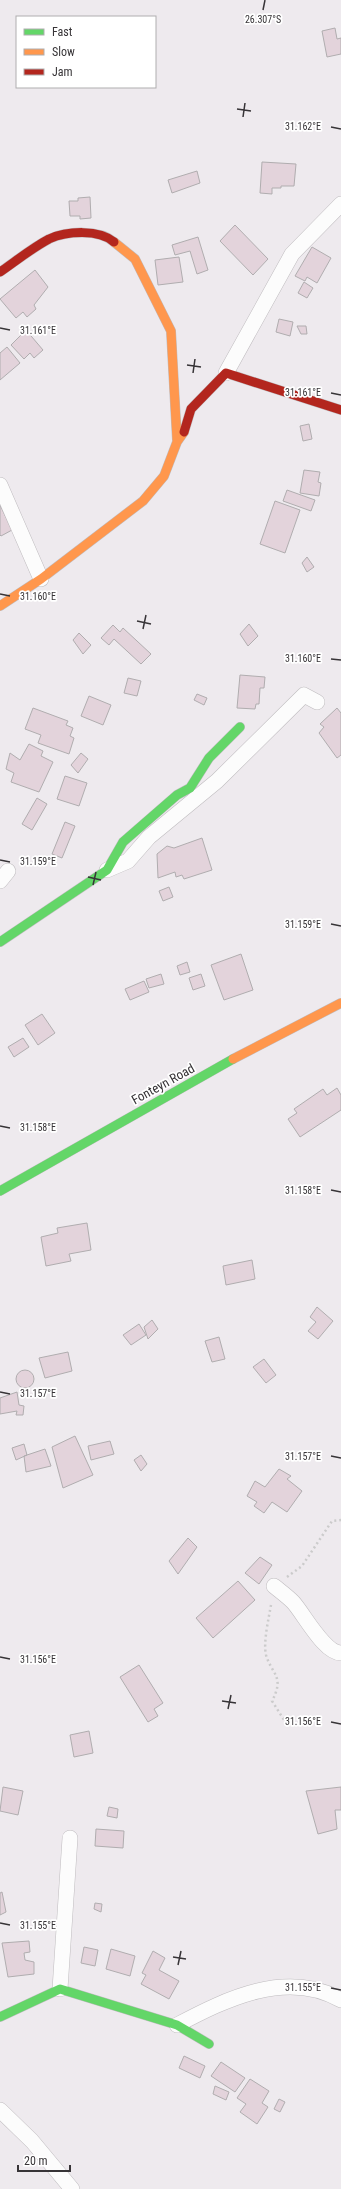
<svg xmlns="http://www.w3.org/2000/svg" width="341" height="2189" font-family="'Roboto Condensed',sans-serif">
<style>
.building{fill:#e3d3db;stroke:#b0adaf}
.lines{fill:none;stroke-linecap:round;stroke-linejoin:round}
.street-casing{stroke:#bfbcbf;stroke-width:16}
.fast-casing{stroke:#bfbcbf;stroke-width:10}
.slow-casing{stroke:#bfbcbf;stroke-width:10}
.jam-casing{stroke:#bfbcbf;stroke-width:10}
.path{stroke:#cbcbcb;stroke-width:2.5;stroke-dasharray:2 3;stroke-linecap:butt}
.street{stroke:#fcfcfc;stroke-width:15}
.fast{stroke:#63d668;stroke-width:9}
.slow{stroke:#ff974d;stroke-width:9}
.jam{stroke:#b3261e;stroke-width:9}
.ticks{fill:none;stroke:#373437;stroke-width:1.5}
.labels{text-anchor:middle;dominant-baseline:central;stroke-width:3.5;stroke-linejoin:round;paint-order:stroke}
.street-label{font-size:13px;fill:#373437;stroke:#fff}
.ticks-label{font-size:10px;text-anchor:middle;fill:#373437;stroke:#fff;stroke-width:3.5;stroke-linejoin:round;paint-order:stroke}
</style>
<rect width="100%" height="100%" fill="#eeeaee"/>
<path class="building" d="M335 28 337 39 341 38V54L327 57 322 31Z
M262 162 296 164 294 186H281V188H272V194L260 193Z
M197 171 200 183 172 193 168 180Z
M90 197 91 218 80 219V216H70L69 201H78V198Z
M235 225 268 259 253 275 220 241Z
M198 237 208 270 197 274 190 251 175 255 172 245Z
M312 247 331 258 317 283 307 277 305 281 295 276Z
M179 257 183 282 158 285 155 260Z
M35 270 48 287 34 305 36 309 27 317 23 312 16 318 0 299Z
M304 282 313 288 307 298 298 293Z
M279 319 293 322 290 336 276 332Z
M297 326H306L307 334H301Z
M26 330 43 350 34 358 30 353 24 359 11 345Z
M7 347 20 363 0 380V353Z
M309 424 312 439 303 441 300 426Z
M304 470 320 472 318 482 321 483 319 496 300 493Z
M287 490 315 500 311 511 283 501Z
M275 501 300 510 285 553 260 544Z
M0 505 12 530 1 536 0 535Z
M307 557 314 567 307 572 302 563Z
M249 624 258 636 248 646 240 634Z
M113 625 120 632 123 628 151 654 141 664 114 639 109 645 101 638Z
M79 633 91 645 83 654 73 640Z
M240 675 265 677 264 688H260L259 704H256L255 709 237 708Z
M128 678 141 681 137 696 124 693Z
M197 694 207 698 204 705 194 700Z
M89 696 111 705 103 725 81 716Z
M33 708 68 721 66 725 73 728 70 736 74 738 69 754 38 743 41 735 25 729Z
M337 708 341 713V755L337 758 319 733 324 727 320 724Z
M29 744 43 751 41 756 53 762 39 792 11 782 14 773 6 769 10 753 20 760Z
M81 753 88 759 78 773 71 765Z
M65 776 87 783 79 806 57 799Z
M37 798 47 804 32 830 22 824Z
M65 822 75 826 62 858 52 854Z
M202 838 212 870 184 879 182 875 176 877 175 872 158 878 157 854 167 846 174 848Z
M169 887 173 897 163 901 159 891Z
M241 954 253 990 224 1000 211 965Z
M187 962 190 972 180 975 177 966Z
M161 974 164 984 149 988 146 979Z
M201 974 205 986 193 990 189 978Z
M144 981 149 992 130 1000 125 989Z
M42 1014 55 1033 38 1045 25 1025Z
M23 1038 29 1047 14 1057 8 1047Z
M337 1088 341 1095V1110L300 1137 288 1119 297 1113 294 1109 323 1089 327 1095Z
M87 1223 91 1250 69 1254 71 1261 46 1266 41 1237 58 1233 57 1228Z
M252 1260 255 1279 226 1285 223 1266Z
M317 1307 333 1321 318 1339 308 1331 316 1322 310 1317Z
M152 1320 158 1329 148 1339 144 1327Z
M139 1324 146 1335 131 1345 123 1335Z
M219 1337 225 1359 212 1362 205 1341Z
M68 1352 72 1371 45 1378 39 1358Z
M264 1359 276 1375 266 1383 253 1367Z
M16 1379a9 9 0 1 1 18 0a9 9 0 1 1-18 0Z
M17 1392 19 1405 24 1406 23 1415H16L17 1411 0 1414V1398Z
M75 1436 93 1475 63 1488 52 1447Z
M110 1441 114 1454 91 1460 88 1446Z
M24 1444 27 1455 16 1460 12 1448Z
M45 1449 51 1466 26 1472 24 1456Z
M141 1455 147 1464 141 1471 134 1460Z
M279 1469 291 1476 287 1479 302 1491 287 1512 272 1502 264 1513 254 1506 257 1502 247 1496 255 1481 265 1487Z
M188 1538 197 1547 178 1574 169 1561Z
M260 1557 272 1565 259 1584 245 1573Z
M238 1581 255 1600 213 1638 196 1618Z
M139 1665 163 1703 154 1709 158 1716 148 1722 120 1677Z
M89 1731 93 1753 74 1757 70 1735Z
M3 1787 23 1791 18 1815 0 1811Z
M341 1787V1810H335L337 1829 318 1834 306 1791Z
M109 1807 118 1809 117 1818 107 1816Z
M96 1829 124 1831 123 1848 95 1846Z
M2 1892 6 1912 0 1915V1893Z
M95 1903 102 1904 101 1912 94 1909Z
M29 1941 30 1952 24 1953 25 1960 34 1962V1974L8 1977 2 1943Z
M84 1947 98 1950 95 1966 81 1963Z
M111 1949 135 1956 130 1976 106 1969Z
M153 1951 165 1958 159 1970 179 1981 169 1999 141 1984 146 1975 142 1973Z
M184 2056 205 2066 200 2078 179 2068Z
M221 2062 245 2078 235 2092 211 2076Z
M250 2079 269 2091 262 2103 268 2107 257 2124 240 2112 246 2104 237 2098Z
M215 2086 229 2092 226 2100 213 2094Z
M279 2099 285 2102 280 2112 274 2109Z"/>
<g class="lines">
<g class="street-casing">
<path id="street" d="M226 373 292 254 341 204
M0 485 41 579
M107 870 128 861 149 837 217 781 304 695 317 702
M0 881 8 871
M274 1586C280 1591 287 1596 293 1602 304 1614 324 1653 341 1653
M60 1989 70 1838
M177 2025C226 1999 287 1969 341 2000
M0 2110 32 2141 72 2189"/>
</g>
<g class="fast-casing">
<path id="fast" d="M0 942 107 870 123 842 177 795 190 788 209 758 240 727
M0 1191 233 1059
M0 2017 60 1989 177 2025 209 2044"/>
</g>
<g class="slow-casing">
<path id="slow" d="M114 242 135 259 171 331 177 440
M0 606 41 579 143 501 164 476 177 442 184 432
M233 1059 341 1003"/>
</g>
<g class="jam-casing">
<path id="jam" d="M0 272C16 261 32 248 49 239 67 231 99 229 114 242
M184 432 191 409 226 373 341 410"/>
</g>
<path class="path" d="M287 1577 302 1566 332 1521 341 1520
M271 1605C269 1617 263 1642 266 1655 272 1675 285 1676 272 1701L286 1723"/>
<use href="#street" class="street"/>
<use href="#fast" class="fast"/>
<use href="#slow" class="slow"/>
<use href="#jam" class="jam"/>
</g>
<path class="ticks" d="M263 10 265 0M237 109 251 111M243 117 245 103M331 127 341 129M0 328 10 330M187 365 201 367M193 373 195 359M331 393 341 395M0 594 10 596M137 621 151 624M143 629 146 615M331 659 341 660M0 860 10 862M88 877 101 880M93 885 96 872M331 924 341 926M0 1126 10 1128M331 1190 341 1192M0 1392 10 1394M331 1456 341 1458M0 1657 10 1659M222 1701 236 1703M228 1709 231 1695M331 1722 341 1724M0 1923 10 1925M173 1957 186 1959M178 1965 181 1951M331 1988 341 1990"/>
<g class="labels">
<g class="street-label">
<text transform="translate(163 1084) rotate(-29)">Fonteyn Road</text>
</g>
</g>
<g class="ticks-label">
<text x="263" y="23">26.307°S</text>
<text x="303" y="130">31.162°E</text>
<text x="38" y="334">31.161°E</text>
<text x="303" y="396">31.161°E</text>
<text x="38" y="600">31.160°E</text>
<text x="303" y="662">31.160°E</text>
<text x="38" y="865">31.159°E</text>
<text x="303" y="928">31.159°E</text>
<text x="38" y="1131">31.158°E</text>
<text x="303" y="1194">31.158°E</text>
<text x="38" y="1397">31.157°E</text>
<text x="303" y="1460">31.157°E</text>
<text x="38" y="1663">31.156°E</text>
<text x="303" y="1725">31.156°E</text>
<text x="38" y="1929">31.155°E</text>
<text x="303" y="1991">31.155°E</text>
</g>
<rect x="16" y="16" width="140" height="72" fill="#ffffff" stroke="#afaeaf"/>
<rect x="24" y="29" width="20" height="6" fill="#63d668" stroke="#afaeaf"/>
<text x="52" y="36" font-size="12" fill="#373437">Fast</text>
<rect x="24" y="49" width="20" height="6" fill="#ff974d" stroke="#afaeaf"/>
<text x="52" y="56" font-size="12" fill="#373437">Slow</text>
<rect x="24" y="69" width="20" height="6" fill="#b3261e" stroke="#afaeaf"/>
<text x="52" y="76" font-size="12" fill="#373437">Jam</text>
<path d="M18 2165v6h52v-6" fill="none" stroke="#373437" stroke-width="2"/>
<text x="24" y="2165" font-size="12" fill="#373437" stroke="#ffffff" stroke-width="3" paint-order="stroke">20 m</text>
</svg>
